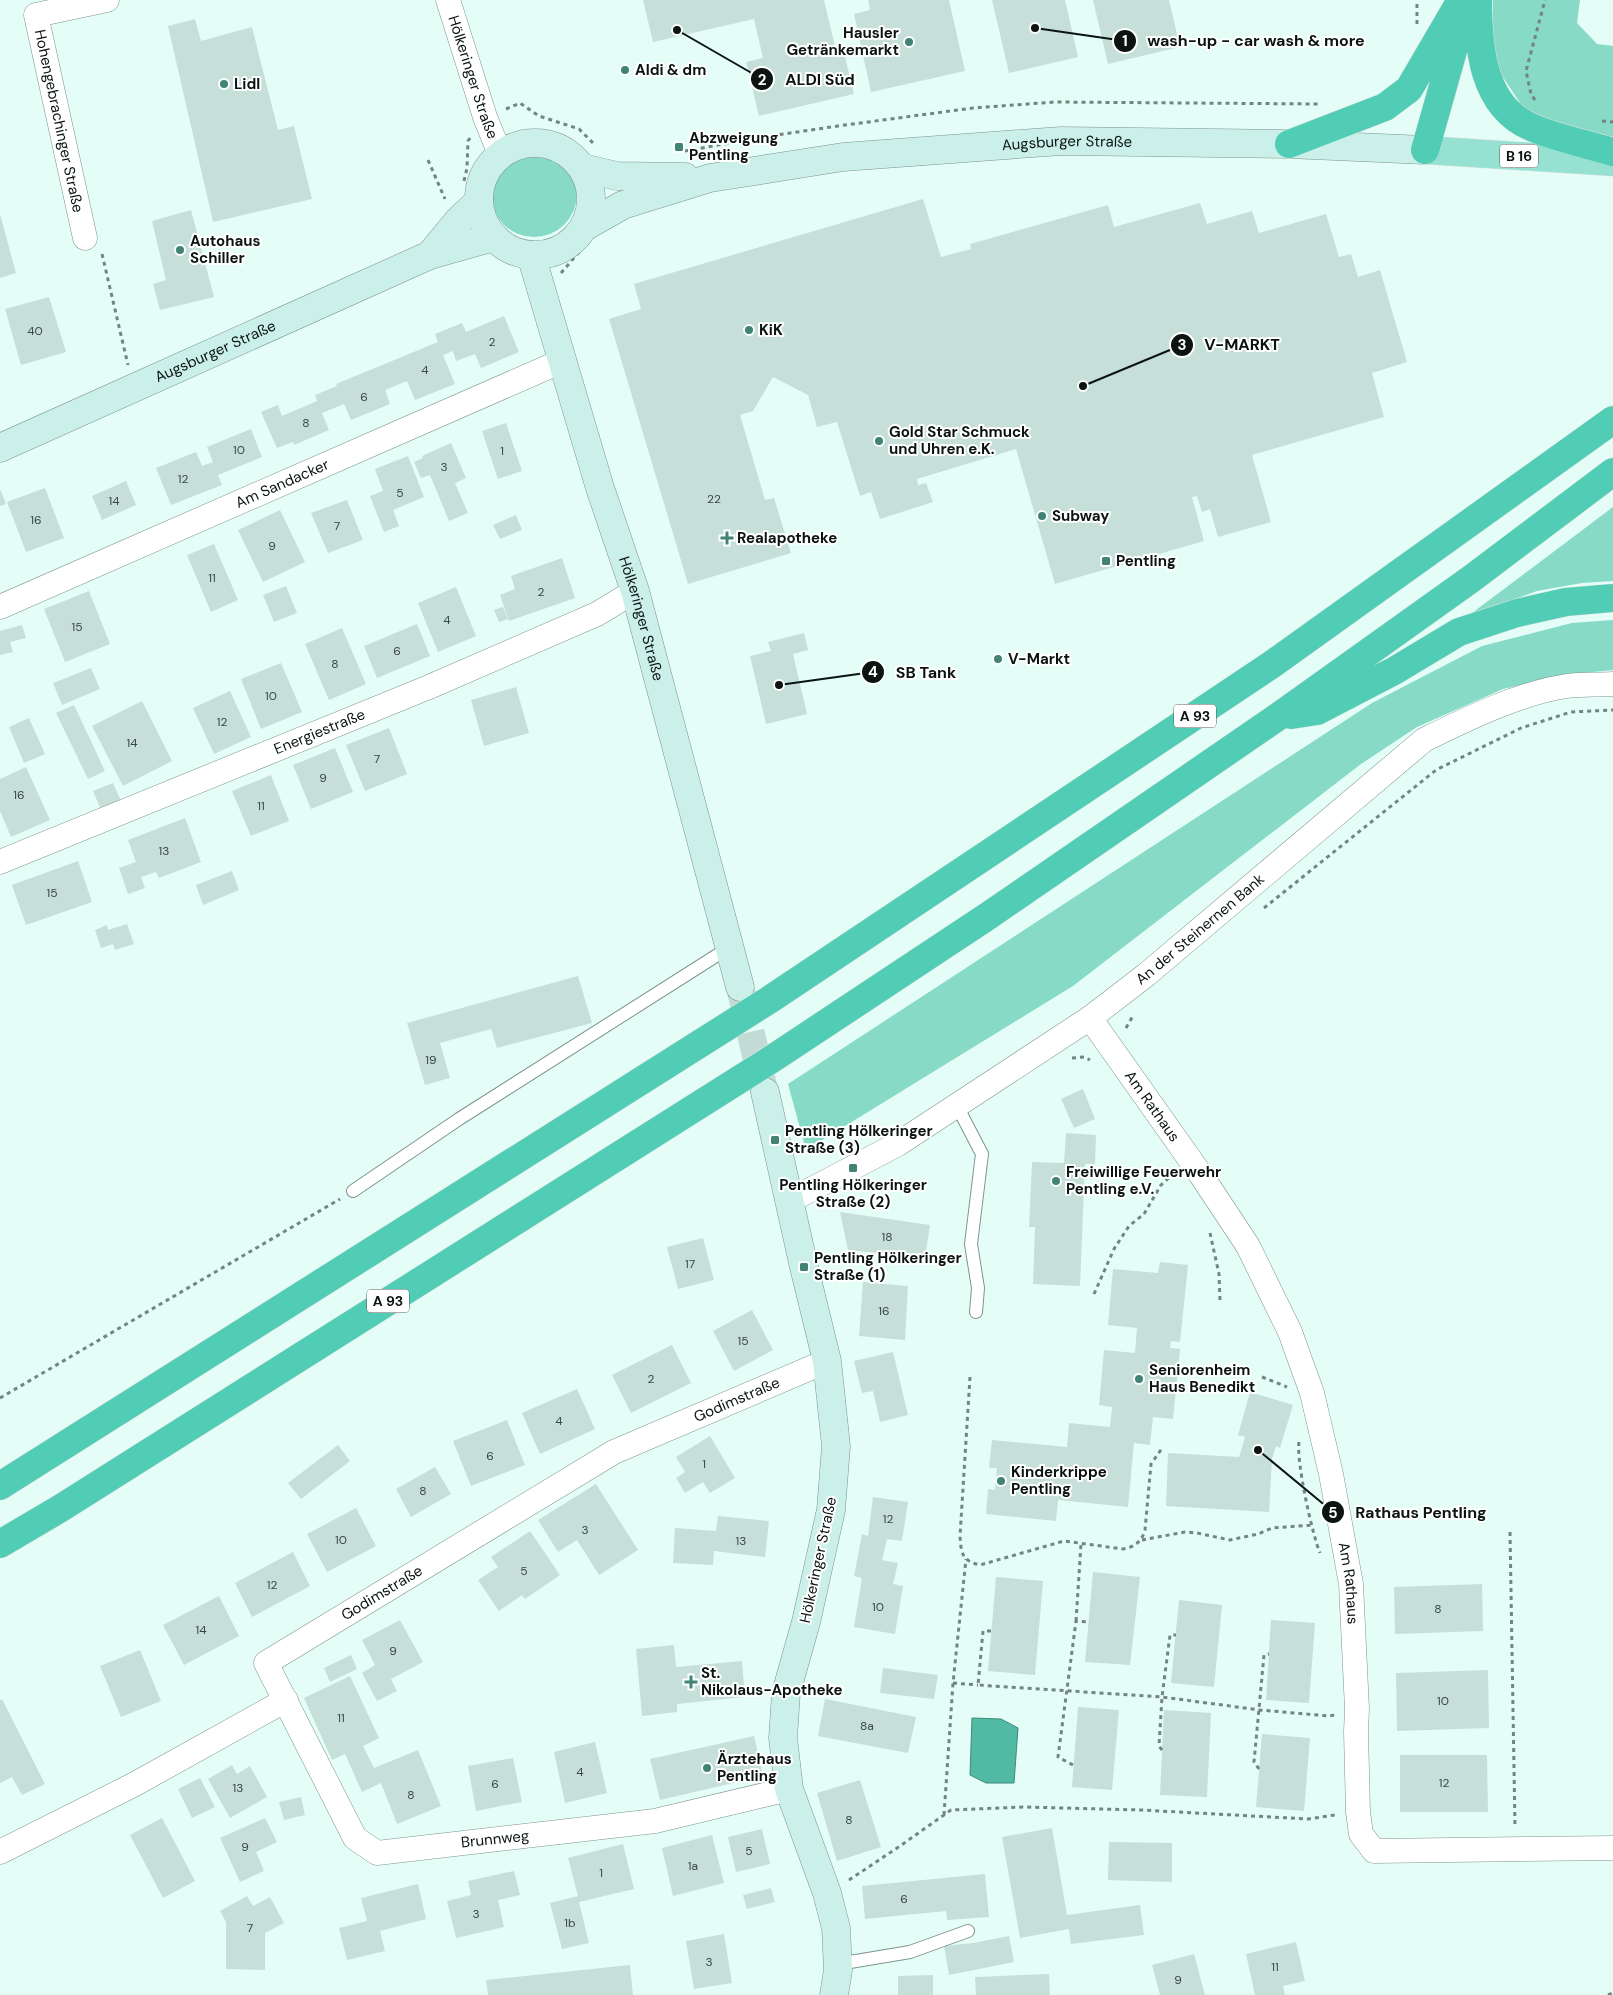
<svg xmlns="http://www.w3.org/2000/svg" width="1613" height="1995" font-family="'DM Sans',sans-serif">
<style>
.green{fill:#86dac6}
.water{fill:#52baa4;stroke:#3d8878}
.building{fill:#c6dfd9}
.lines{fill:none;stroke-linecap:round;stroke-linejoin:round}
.secondary-tunnel{stroke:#c3dbd5;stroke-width:28;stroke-dasharray:28 14;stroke-linecap:butt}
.lane-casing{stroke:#7d948e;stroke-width:14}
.street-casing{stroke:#7d948e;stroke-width:25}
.secondary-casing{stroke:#7d948e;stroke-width:29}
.primary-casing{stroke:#e2e3e3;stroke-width:29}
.highway-casing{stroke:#e2e3e3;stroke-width:29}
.path{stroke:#738580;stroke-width:3;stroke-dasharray:4 4;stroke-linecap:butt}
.lane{stroke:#fff;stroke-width:12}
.street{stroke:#fff;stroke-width:24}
.secondary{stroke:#cbf0e9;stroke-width:28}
.primary{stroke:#97e1d3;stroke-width:28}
.highway{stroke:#52cdb5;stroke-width:28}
.poi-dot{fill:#418375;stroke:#fff;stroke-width:2}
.labels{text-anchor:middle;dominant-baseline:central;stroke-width:4;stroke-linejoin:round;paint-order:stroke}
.number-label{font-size:12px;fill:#3a4744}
.shield{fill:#fff;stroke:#545a59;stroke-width:1}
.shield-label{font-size:14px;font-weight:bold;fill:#0b1412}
.poi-label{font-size:15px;font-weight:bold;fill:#0b1412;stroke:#fff;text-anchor:start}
.street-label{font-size:15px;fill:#0b1412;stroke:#fff}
.leader{fill:none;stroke:#0b1412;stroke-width:2}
.callout-dot{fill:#0b1412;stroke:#fff;stroke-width:2}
.mark-label{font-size:15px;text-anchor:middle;font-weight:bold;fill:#fff}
.callout-label{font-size:16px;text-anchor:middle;font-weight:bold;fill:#0b1412;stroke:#fff;stroke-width:4;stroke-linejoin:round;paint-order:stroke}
</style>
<rect width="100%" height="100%" fill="#e4fef7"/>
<path class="green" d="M1493 0H1580L1577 23 1597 44 1613 46V139L1528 115 1493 62Z
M491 194a43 43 0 1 1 86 0a43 43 0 1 1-86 0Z
M1613 507V581L1582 583 1537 591 1468 616Z
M1613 620V670L1564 675 1503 689 1417 727 1361 764 1073 986 806 1150 788 1084 1372 703 1482 646 1572 623Z"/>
<path class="water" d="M972 1718 1001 1719 1018 1728 1014 1783H986L970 1775Z"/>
<path class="building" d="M643 0H824L835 46 842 44 854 94 759 116 746 62 763 58 754 19 653 42Z
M868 0H949L965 71 871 92 854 14 870 10Z
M992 0H1065L1078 57 1009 73Z
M1093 0H1169L1180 47 1108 64Z
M195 19 201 41 252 27 278 130 294 126 312 199 213 222 168 26Z
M923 199 941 257 971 249 970 244 1108 205 1114 227 1200 203 1207 224 1252 211 1259 233 1326 214 1339 257 1351 254 1358 277 1380 270 1407 362 1372 373 1384 417 1252 455 1271 522 1218 537 1210 509 1202 512 1197 496 1192 497 1204 541 1055 584 1016 449 917 479 918 485 926 483 933 502 880 519 871 492 860 496 837 422 817 427 808 395 773 377 753 411 740 415 765 500 774 498 791 553 688 584 609 319 641 309 634 284Z
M191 210 214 297 160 310 153 284 166 280 152 221Z
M0 214 16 273 0 278Z
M49 297 66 352 21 365 5 309Z
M504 316 519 352 481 368 475 354 456 361 453 351 443 355 455 384 415 400 407 381 385 390 390 404 351 420 344 404 322 413 329 430 294 445 293 442 277 448 261 412 278 405 282 416 317 401 315 395 337 386 336 384 438 342 435 334 462 323 466 332Z
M506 423 522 471 498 479 482 431Z
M251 429 262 457 218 475 222 485 171 505 156 468 196 452 202 466 213 462 207 447Z
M451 443 466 478 455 483 468 513 449 521 430 475 421 478 414 462 423 458 422 456Z
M408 456 424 497 393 510 399 526 384 532 370 496 383 491 375 469Z
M126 481 136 505 102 520 92 496Z
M45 488 64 538 26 552 7 502Z
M0 489 6 504 0 506Z
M347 500 363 540 328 553 311 513Z
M280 510 305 562 263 582 238 530Z
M516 515 522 530 500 539 493 525Z
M214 544 238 600 211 612 187 555Z
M562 558 575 598 509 621 500 595 515 589 511 576Z
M286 586 297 613 274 622 263 595Z
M456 587 476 636 438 652 418 603Z
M89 591 110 644 65 662 44 609Z
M503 607 508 619 499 622 494 610Z
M417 624 430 656 377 678 364 646Z
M22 625 26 638 10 642 13 652 0 655V631Z
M342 628 366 684 329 700 305 644Z
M804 633 808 650 793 654 807 714 766 724 750 656 771 651 768 642Z
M281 663 302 712 261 729 241 679Z
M91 668 100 689 62 705 53 683Z
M516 687 529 733 484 746 471 700Z
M230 691 251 737 214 754 193 708Z
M142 701 172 761 123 786 92 726Z
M74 705 105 771 88 779 56 713Z
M29 718 45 754 24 763 9 727Z
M389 728 407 774 365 791 346 745Z
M335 748 353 792 311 809 293 765Z
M26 767 50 820 11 837 0 811V779Z
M271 775 289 821 251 836 232 791Z
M113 783 122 803 102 812 93 791Z
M185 818 201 862 159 878 156 872 141 877 145 888 128 894 119 868 136 862 128 840Z
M78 861 92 902 26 925 12 885Z
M232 871 239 890 203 905 196 885Z
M127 924 134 944 115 950 113 944 101 948 95 930 107 925 108 930Z
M578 976 592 1023 497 1048 491 1029 440 1043 450 1078 425 1085 407 1023Z
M1083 1089 1095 1119 1074 1128 1061 1099Z
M1066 1133 1096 1135 1095 1164H1085L1080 1286 1033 1284 1035 1227H1029L1032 1162 1064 1163Z
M840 1212 930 1225 925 1258 848 1250Z
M703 1238 714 1280 678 1289 667 1247Z
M1160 1262 1188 1265 1180 1342 1171 1341 1170 1348 1180 1349 1173 1419 1153 1417 1150 1445 1134 1443 1128 1507 1058 1500 1056 1521 986 1514 988 1489 995 1490 997 1468H989L992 1440 1067 1447 1069 1423 1110 1427 1112 1407 1099 1405 1104 1350 1135 1353 1137 1328 1108 1325 1113 1269 1158 1273Z
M863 1282 908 1286 905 1340 859 1336Z
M752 1310 773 1350 734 1371 713 1331Z
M672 1345 691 1383 631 1413 612 1375Z
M893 1352 908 1415 880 1422 873 1391 862 1393 854 1361Z
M577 1389 595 1429 540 1454 522 1413Z
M1250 1392 1293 1405 1280 1448 1276 1446 1272 1459 1269 1512 1166 1506 1168 1453 1239 1457 1245 1437 1238 1435Z
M507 1420 525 1465 471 1486 453 1441Z
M710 1436 735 1478 710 1493 703 1482 685 1493 676 1478 685 1472 676 1457Z
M338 1445 350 1461 301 1499 288 1483Z
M435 1467 451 1494 411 1517 396 1489Z
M596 1484 638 1550 599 1575 577 1540 558 1552 538 1520Z
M873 1497 908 1502 902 1541 887 1539 882 1560 898 1563 893 1584 903 1586 895 1634 854 1627 862 1578 854 1576 862 1534 868 1536Z
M356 1508 376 1546 327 1572 307 1534Z
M718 1516 769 1521 765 1557 714 1551 713 1565 673 1563 675 1528 716 1531Z
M530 1531 560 1575 525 1599 522 1595 499 1611 478 1580 498 1567 491 1557Z
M293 1552 310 1586 252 1617 235 1583Z
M1093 1572 1140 1577 1130 1665 1085 1662Z
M996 1577 1043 1581 1035 1675 988 1671Z
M1482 1584 1483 1631 1395 1634 1394 1587Z
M219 1596 239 1636 184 1665 163 1625Z
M1179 1600 1222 1605 1214 1687 1171 1683Z
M400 1620 423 1662 391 1679 397 1691 377 1701 362 1673 375 1665 362 1640Z
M1271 1620 1315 1623 1309 1703 1266 1700Z
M674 1645 676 1667 742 1661 745 1697 677 1704V1712L642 1716 636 1649Z
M140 1650 161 1701 121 1717 100 1666Z
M351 1655 357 1669 330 1682 324 1668Z
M883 1668 938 1675 934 1699 880 1693Z
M1488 1670 1489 1728 1397 1731 1396 1673Z
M350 1676 379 1738 363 1746 374 1768 418 1750 441 1806 397 1824 381 1783 362 1792 345 1754 332 1760 304 1698Z
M2 1699 45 1784 22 1795 12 1777 0 1783V1700Z
M825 1699 916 1717 908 1753 818 1736Z
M1078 1707 1119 1710 1112 1790 1072 1787Z
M1164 1710 1211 1713 1207 1797 1160 1795Z
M1262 1734 1310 1738 1304 1811 1256 1807Z
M754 1736 763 1776 660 1800 650 1759Z
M595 1742 607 1793 565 1803 554 1752Z
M1400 1755H1487L1488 1812H1400Z
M513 1758 522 1802 476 1811 468 1766Z
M232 1765 237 1774 250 1766 267 1797 230 1818 208 1779Z
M200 1778 215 1807 192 1818 178 1789Z
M860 1780 881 1847 837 1861 817 1793Z
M301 1797 305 1815 284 1820 279 1802Z
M162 1818 195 1881 163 1898 130 1835Z
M265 1818 277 1842 256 1852 264 1871 240 1882 220 1838Z
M1052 1828 1067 1915 1140 1905 1144 1935 1071 1944 1069 1929 1020 1938 1002 1837Z
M762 1829 770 1864 736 1872 728 1837Z
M712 1835 724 1883 673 1896 662 1848Z
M1109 1842 1172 1843V1882L1108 1880Z
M623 1844 634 1889 579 1902 589 1943 562 1949 550 1903 578 1896 568 1858Z
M514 1871 520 1895 498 1900 504 1927 456 1938 447 1901 471 1895 468 1881Z
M985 1874 989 1917 947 1920 946 1911 865 1919 862 1886Z
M418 1884 426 1919 380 1931 385 1951 347 1960 339 1928 367 1921 361 1898Z
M771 1888 775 1902 747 1909 743 1895Z
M247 1896 253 1906 270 1897 284 1923 265 1933V1970L226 1969V1922L220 1911Z
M724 1934 732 1983 694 1989 686 1941Z
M1009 1936 1014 1962 949 1975 944 1946 973 1943Z
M1296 1942 1305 1981 1283 1986 1285 1995H1255L1246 1954Z
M1194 1954 1205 1995H1160L1152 1965Z
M630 1965 633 1995H488L486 1980Z
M1049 1974 1050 1995H976L975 1977Z
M933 1975V1995H898V1976Z"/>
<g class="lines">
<path class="secondary-tunnel" d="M741 991 764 1090"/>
<g class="lane-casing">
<path id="lane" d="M957 1106 982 1154 971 1244 978 1288 976 1312
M353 1191 459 1119 730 947
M838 1964 910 1952 968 1931"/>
</g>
<g class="street-casing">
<g id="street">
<path id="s1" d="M448 0 485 117 500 154"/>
<path d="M85 238 36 15 107 0"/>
<path id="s2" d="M0 607 562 361"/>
<path id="s3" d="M0 862 429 687 597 614 635 591"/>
<path id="s4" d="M1090 1018 1201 1175 1248 1246 1290 1332 1312 1393 1331 1474 1351 1584 1357 1709 1356 1732 1358 1812 1361 1834 1374 1851 1613 1848"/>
<path id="s5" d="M789 1201 898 1144 1090 1018 1146 975 1424 740C1467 719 1519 693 1567 686 1582 684 1598 685 1613 684"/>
<path id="s6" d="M789 1789 655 1821 377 1853 355 1838 266 1663 614 1452 827 1361"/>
<path d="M0 1852 135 1784 286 1700"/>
</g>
</g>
<g class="secondary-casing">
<g id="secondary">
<circle cx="535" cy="199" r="56"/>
<path d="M583 168 617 176 685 177"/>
<path id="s7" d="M584 227 623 205 710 178 843 157 1061 141 1289 144 1425 150"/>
<path d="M430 255 458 221 479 201"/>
<path id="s8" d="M531 255 600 488 635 591 740 987"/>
<path id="s9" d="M0 448 430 255 494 237"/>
<path d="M765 1092 804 1267 827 1361 836 1446 831 1510 806 1622 786 1693 783 1738 789 1789 827 1893 836 1928 838 1970 834 1995"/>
</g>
</g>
<g class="primary-casing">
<path id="primary" d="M1425 150 1613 162"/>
</g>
<g class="highway-casing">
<path id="highway" d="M1478 0C1478 46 1482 106 1531 127 1556 138 1587 144 1613 152
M1289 144 1385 107 1409 89 1461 0
M1425 150 1462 19
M1291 715 1317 711 1394 671 1459 632 1517 613 1566 602 1613 598
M0 1486 769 1000 1271 665 1613 420
M0 1544 61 1508 775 1057 988 916 1279 716 1471 579 1613 472"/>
</g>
<path class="path" d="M1417 24V0
M1535 100 1531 94 1526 71 1545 0
M506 109 520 103 539 116 579 129 594 144
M1602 121 1613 122
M685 151 763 137 838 126 973 108 1055 102 1321 104
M428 160 445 199
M464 181 467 168 468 141 470 138
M102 254 128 365
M561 273 580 251
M1264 908 1436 770 1521 728 1571 712 1613 710
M1126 1028 1134 1014
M1072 1058 1084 1057 1090 1060
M1210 1233 1219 1274 1220 1301
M1094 1294 1114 1249 1129 1226 1144 1214 1161 1185 1173 1174
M970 1377 960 1536C961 1553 962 1561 980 1565L1064 1541 1123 1549C1135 1547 1142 1541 1145 1530L1151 1464 1163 1447
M1262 1377 1287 1387
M0 1398 340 1199
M1299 1442C1296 1460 1312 1534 1320 1553
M1510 1532 1515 1827
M1142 1540 1185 1532 1197 1533 1230 1540 1258 1534 1272 1528 1313 1525
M1076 1621 1081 1544
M991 1631H983L978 1685 1162 1697 1260 1710 1329 1716 1335 1715
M953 1683 978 1685
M1162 1750 1159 1746 1162 1697 1170 1635H1176
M1073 1765 1058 1757 1076 1621 1088 1622
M1259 1769 1254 1762 1264 1655 1269 1654
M944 1815 953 1683 966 1559
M849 1880 900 1846 951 1810 1023 1807 1141 1810 1308 1819 1335 1815
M1608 1995 1613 1993"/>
<use href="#lane" class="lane"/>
<use href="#street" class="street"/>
<use href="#secondary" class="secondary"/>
<use href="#primary" class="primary"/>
<use href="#highway" class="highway"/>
</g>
<g class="poi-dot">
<circle cx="909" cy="42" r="5"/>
<circle cx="625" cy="70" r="5"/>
<circle cx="224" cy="84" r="5"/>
<rect x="674" y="142" width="10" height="10" rx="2.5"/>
<circle cx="180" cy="250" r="5"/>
<circle cx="749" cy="330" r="5"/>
<circle cx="879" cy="441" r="5"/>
<circle cx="1042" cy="516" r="5"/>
<path d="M724.5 530.5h5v5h5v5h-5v5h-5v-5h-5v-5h5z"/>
<rect x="1101" y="556" width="10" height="10" rx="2.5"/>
<circle cx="998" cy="659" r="5"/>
<rect x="770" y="1135" width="10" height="10" rx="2.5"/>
<rect x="848" y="1163" width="10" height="10" rx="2.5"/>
<circle cx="1056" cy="1181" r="5"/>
<rect x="799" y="1262" width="10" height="10" rx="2.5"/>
<circle cx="1139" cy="1379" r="5"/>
<circle cx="1001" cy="1481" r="5"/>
<path d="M688.5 1674.5h5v5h5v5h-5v5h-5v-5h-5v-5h5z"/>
<circle cx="707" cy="1768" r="5"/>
</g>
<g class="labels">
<g class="number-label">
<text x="35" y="331">40</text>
<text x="492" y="342">2</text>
<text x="425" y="370">4</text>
<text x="364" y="397">6</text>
<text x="306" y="423">8</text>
<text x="239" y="450">10</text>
<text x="502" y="451">1</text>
<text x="444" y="467">3</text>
<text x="183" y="479">12</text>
<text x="400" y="493">5</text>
<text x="714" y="499">22</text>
<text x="114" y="501">14</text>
<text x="36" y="520">16</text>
<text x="337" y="526">7</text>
<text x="272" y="546">9</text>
<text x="212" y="578">11</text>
<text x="541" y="592">2</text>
<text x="447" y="620">4</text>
<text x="77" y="627">15</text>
<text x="397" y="651">6</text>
<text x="335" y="664">8</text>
<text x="271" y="696">10</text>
<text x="222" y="722">12</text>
<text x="132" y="743">14</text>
<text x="377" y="759">7</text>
<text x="323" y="778">9</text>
<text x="19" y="795">16</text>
<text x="261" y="806">11</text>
<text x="164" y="851">13</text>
<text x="52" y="893">15</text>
<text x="431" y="1060">19</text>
<text x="887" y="1237">18</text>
<text x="690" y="1264">17</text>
<text x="884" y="1311">16</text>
<text x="743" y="1341">15</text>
<text x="651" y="1379">2</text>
<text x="559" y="1421">4</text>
<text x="490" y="1456">6</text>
<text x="704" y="1464">1</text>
<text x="423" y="1491">8</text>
<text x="888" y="1519">12</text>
<text x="585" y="1530">3</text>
<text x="341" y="1540">10</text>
<text x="741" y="1541">13</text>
<text x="524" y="1571">5</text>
<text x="272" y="1585">12</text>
<text x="878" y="1607">10</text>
<text x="1438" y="1609">8</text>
<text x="201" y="1630">14</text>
<text x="393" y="1651">9</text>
<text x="1443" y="1701">10</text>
<text x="341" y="1718">11</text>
<text x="867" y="1726">8a</text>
<text x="580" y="1772">4</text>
<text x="1444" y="1783">12</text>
<text x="495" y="1784">6</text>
<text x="238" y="1788">13</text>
<text x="411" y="1795">8</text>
<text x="849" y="1820">8</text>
<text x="245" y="1847">9</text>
<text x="749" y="1851">5</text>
<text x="693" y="1866">1a</text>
<text x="601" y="1873">1</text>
<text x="904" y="1899">6</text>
<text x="476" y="1914">3</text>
<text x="570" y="1923">1b</text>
<text x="250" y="1928">7</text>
<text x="709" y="1962">3</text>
<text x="1275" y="1967">11</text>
<text x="1178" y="1980">9</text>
</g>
<g class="shield">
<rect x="1500" y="144.5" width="38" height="23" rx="4"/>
<rect x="1174" y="704.5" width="42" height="23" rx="4"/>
<rect x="367" y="1289.5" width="42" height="23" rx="4"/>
</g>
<g class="shield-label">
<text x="1519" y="156">B 16</text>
<text x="1195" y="716">A 93</text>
<text x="388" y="1301">A 93</text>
</g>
<g class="poi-label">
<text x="899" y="33" text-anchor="end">Hausler<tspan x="899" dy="17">Getränkemarkt</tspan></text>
<text x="635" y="70">Aldi &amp; dm</text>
<text x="234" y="84">Lidl</text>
<text x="689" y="138">Abzweigung<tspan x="689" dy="17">Pentling</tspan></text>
<text x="190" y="241">Autohaus<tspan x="190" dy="17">Schiller</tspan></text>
<text x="759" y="330">KiK</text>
<text x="889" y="432">Gold Star Schmuck<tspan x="889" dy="17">und Uhren e.K.</tspan></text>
<text x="1052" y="516">Subway</text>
<text x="737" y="538">Realapotheke</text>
<text x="1116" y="561">Pentling</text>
<text x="1008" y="659">V-Markt</text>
<text x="785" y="1131">Pentling Hölkeringer<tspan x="785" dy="17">Straße (3)</tspan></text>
<text x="1066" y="1172">Freiwillige Feuerwehr<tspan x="1066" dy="17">Pentling e.V.</tspan></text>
<text x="853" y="1185" text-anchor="middle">Pentling Hölkeringer<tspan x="853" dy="17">Straße (2)</tspan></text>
<text x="814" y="1258">Pentling Hölkeringer<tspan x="814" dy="17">Straße (1)</tspan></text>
<text x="1149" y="1370">Seniorenheim<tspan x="1149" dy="17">Haus Benedikt</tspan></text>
<text x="1011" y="1472">Kinderkrippe<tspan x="1011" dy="17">Pentling</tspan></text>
<text x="701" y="1673">St.<tspan x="701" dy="17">Nikolaus-Apotheke</tspan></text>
<text x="717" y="1759">Ärztehaus<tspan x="717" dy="17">Pentling</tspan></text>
</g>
<g class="street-label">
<text stroke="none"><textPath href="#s1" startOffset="81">Hölkeringer Straße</textPath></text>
<text transform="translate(59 121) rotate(78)">Hohengebrachinger Straße</text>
<text stroke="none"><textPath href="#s7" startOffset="495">Augsburger Straße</textPath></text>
<text stroke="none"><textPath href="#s9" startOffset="236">Augsburger Straße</textPath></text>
<text stroke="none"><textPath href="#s2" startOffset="308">Am Sandacker</textPath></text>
<text stroke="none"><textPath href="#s8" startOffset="380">Hölkeringer Straße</textPath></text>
<text stroke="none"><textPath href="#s3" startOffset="345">Energiestraße</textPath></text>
<text stroke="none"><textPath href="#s5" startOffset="494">An der Steinernen Bank</textPath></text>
<text stroke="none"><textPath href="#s4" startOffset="108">Am Rathaus</textPath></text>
<text stroke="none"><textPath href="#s6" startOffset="1181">Godimstraße</textPath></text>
<text transform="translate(818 1560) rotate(-78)">Hölkeringer Straße</text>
<text stroke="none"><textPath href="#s4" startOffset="632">Am Rathaus</textPath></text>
<text stroke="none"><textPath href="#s6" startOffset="776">Godimstraße</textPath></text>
<text transform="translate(495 1839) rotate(-6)">Brunnweg</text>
</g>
</g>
<path class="leader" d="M1035 28L1125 41M677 30L762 79M1083 386L1182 345M779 685L873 672M1258 1450L1333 1512"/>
<g class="callout-dot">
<circle cx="1035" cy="28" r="5"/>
<circle cx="677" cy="30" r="5"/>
<circle cx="1083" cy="386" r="5"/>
<circle cx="779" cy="685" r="5"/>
<circle cx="1258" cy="1450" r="5"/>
<circle cx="1125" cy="41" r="12"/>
<circle cx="762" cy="79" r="12"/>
<circle cx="1182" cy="345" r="12"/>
<circle cx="873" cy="672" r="12"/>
<circle cx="1333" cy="1512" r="12"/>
</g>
<g class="mark-label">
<text x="1125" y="46">1</text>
<text x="762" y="85">2</text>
<text x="1182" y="350">3</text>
<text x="873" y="677">4</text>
<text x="1333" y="1518">5</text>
</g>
<g class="callout-label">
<text x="1256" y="46">wash-up - car wash &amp; more</text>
<text x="820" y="85">ALDI Süd</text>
<text x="1242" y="350">V-MARKT</text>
<text x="926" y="678">SB Tank</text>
<text x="1421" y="1518">Rathaus Pentling</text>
</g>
</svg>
